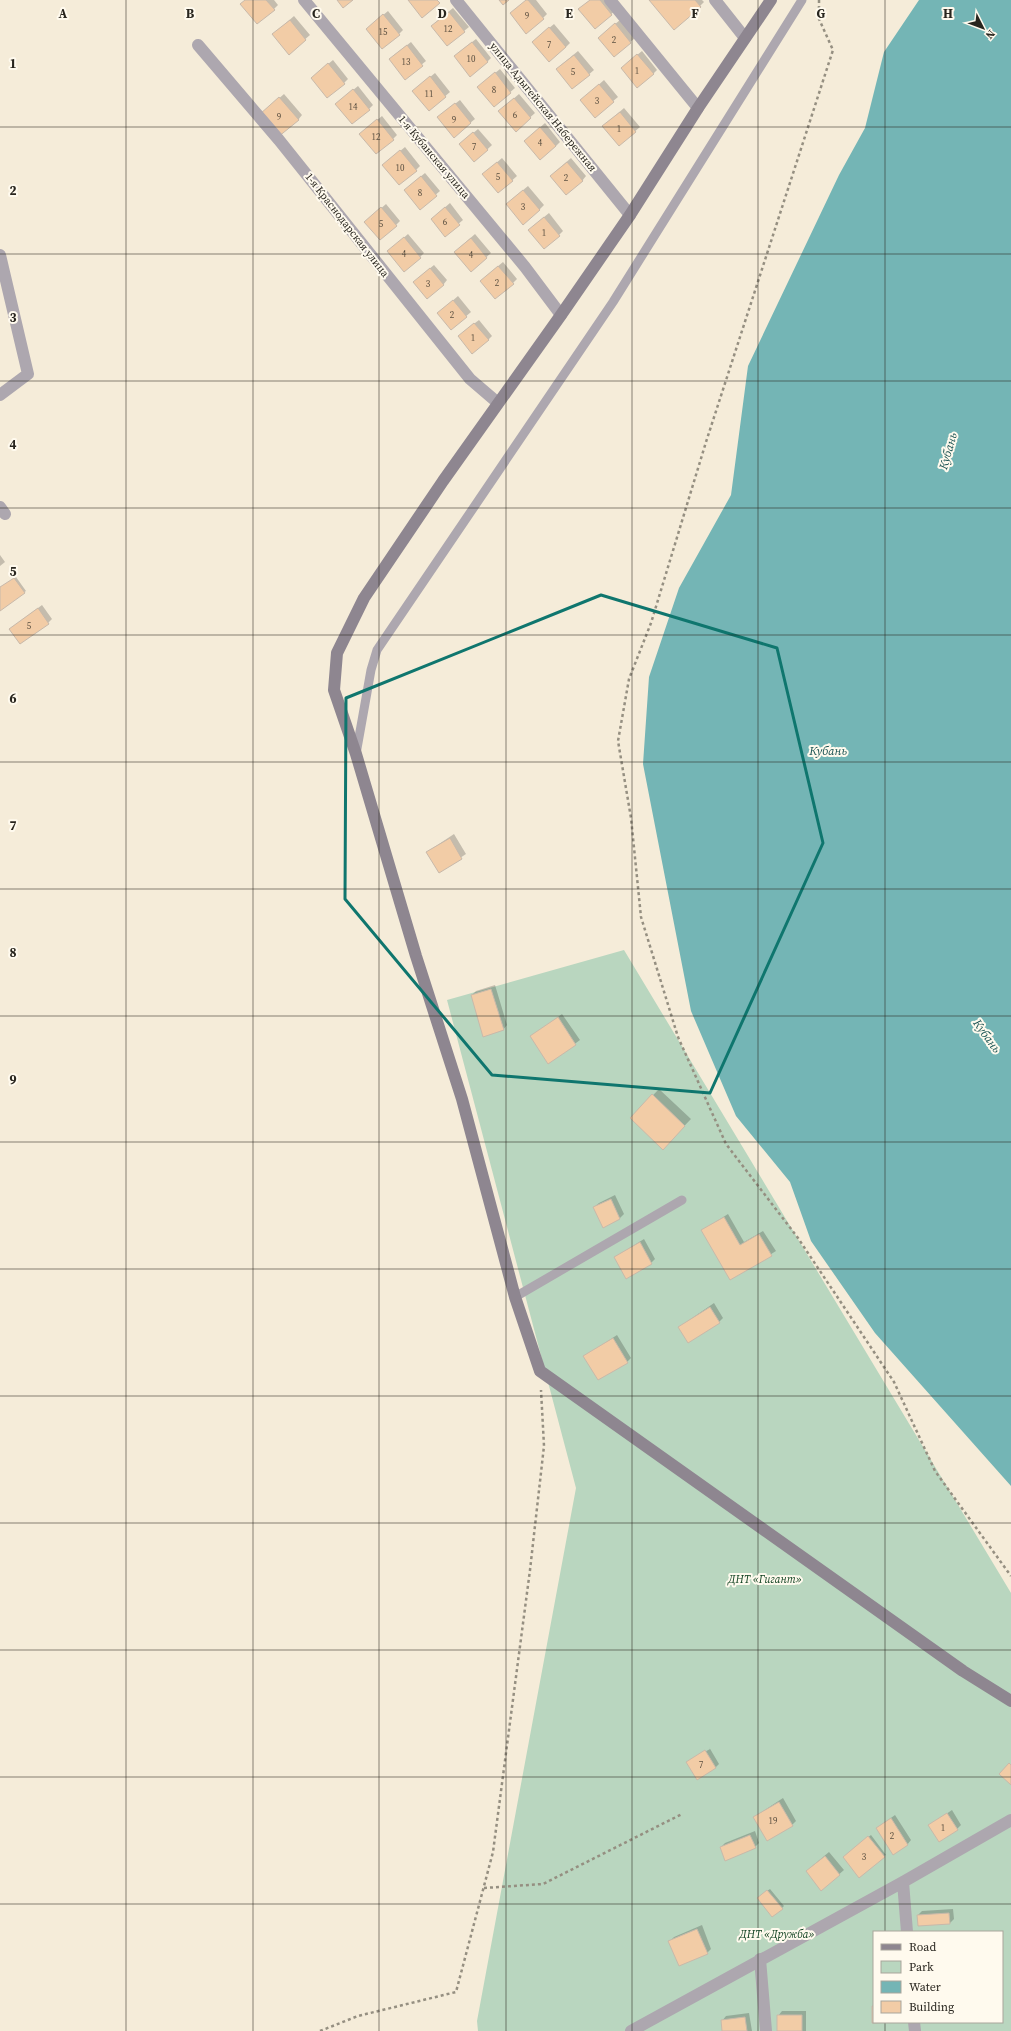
<svg xmlns="http://www.w3.org/2000/svg" width="1011" height="2031" font-family="'Source Serif 4',serif">
<style>
.green{fill:#b9d6bf;fill-rule:evenodd}
.water{fill:#74b5b5}
.shadow{fill:#0003}
.building{fill:#f2cca6;stroke:#c8b9aa}
.lines{fill:none;stroke-linecap:round;stroke-linejoin:round}
.path{stroke:#958f81;stroke-width:2.5;stroke-dasharray:3 3;stroke-linecap:butt}
.lane{stroke:#ada7af;stroke-width:9}
.street{stroke:#ada7af;stroke-width:12}
.secondary{stroke:#8e8690;stroke-width:12}
.marked{fill:none;stroke:#0f766e;stroke-width:3;stroke-linejoin:round}
.grid{fill:none;stroke:#28251e;stroke-width:1;stroke-opacity:0.55}
.labels{text-anchor:middle;dominant-baseline:central;stroke-width:4;stroke-linejoin:round;paint-order:stroke}
.number-label{font-size:9px;fill:#5a4f40}
.street-label{font-size:11px;fill:#28251e;stroke:#fffaee}
.park-label{font-size:11px;font-style:italic;fill:#114221;stroke:#fffaee}
.water-label{font-size:12px;font-style:italic;fill:#185151;stroke:#fffaee}
.grid-label{font-size:13px;text-anchor:middle;font-weight:bold;fill:#28251e;stroke:#fffaee;stroke-width:4;stroke-linejoin:round;paint-order:stroke}
</style>
<rect width="100%" height="100%" fill="#f5ecd9"/>
<path class="green" d="M624 950 1011 1593V2031H478L477 2021 576 1488 447 1000ZM874 1932H1002V2022H874Z"/>
<path class="water" d="M919 0H1011V1486L875 1333 811 1241 790 1182 736 1116 691 1011 643 764 649 677 679 588 731 495 748 366 839 175 865 128 884 52Z"/>
<path class="shadow" d="M246 0H274L278 5 274 9Z
M526 0H536L547 14 543 18Z
M590 0H608L616 10 595 28 584 5Z
M651 0H702L704 2 700 6Z
M453 8 469 27 464 31 436 22Z
M388 11 403 30 399 34 371 25Z
M294 16 310 35 289 53 278 30Z
M620 20 635 38 614 56 603 34Z
M554 24 570 43 566 47 537 38Z
M476 39 491 58 487 62 459 52Z
M411 42 426 61 405 78 394 55Z
M578 51 594 70 573 88 561 65Z
M642 51 657 70 653 74 626 64Z
M333 60 348 79 344 83 316 74Z
M500 69 515 88 494 106 483 83Z
M435 73 450 92 429 110 418 87Z
M604 80 618 97 595 116 586 96Z
M358 86 373 105 369 109 341 100Z
M284 94 302 115 298 120 261 114Z
M519 94 535 113 516 130 504 107Z
M460 100 475 119 454 136 443 113Z
M624 108 640 127 619 145 608 122Z
M382 116 397 135 393 139 363 132Z
M545 123 560 142 556 146 525 141Z
M478 129 492 145 475 161 465 140Z
M405 147 420 166 416 170 388 161Z
M502 158 517 176 499 192 488 170Z
M571 158 586 176 582 181 555 172Z
M425 173 440 191 420 208 409 186Z
M528 186 544 205 539 210 511 200Z
M450 203 463 220 445 235 436 215Z
M386 204 400 221 396 225 370 218Z
M549 213 563 231 559 235 533 226Z
M408 234 424 253 420 257 393 247Z
M475 234 491 253 471 271 459 248Z
M503 262 517 279 513 283 485 277Z
M434 265 447 280 443 285 418 278Z
M458 296 471 312 451 329 443 309Z
M479 320 492 336 488 340 463 332Z
M0 555 5 562 0 566Z
M16 577 26 591 0 609V588Z
M42 605 52 619 48 623 10 629Z
M454 834 466 854 439 872 427 852Z
M495 985 507 1025 503 1030 472 995 476 991Z
M562 1014 580 1040 549 1063 531 1037Z
M659 1089 691 1119 663 1148 631 1118Z
M615 1195 624 1214 620 1218 603 1226 594 1207 599 1203Z
M728 1214 744 1242 763 1231 776 1251 731 1279 703 1230Z
M644 1239 655 1259 651 1263 615 1257Z
M714 1303 723 1318 719 1322 679 1327Z
M617 1335 631 1358 627 1362 585 1356Z
M709 1747 719 1764 715 1768 687 1762 710 1749Z
M783 1798 796 1821 792 1825 754 1817Z
M952 1810 961 1825 957 1829 930 1825Z
M895 1815 911 1840 907 1845 877 1828Z
M755 1831 759 1843 755 1847H721L725 1843Z
M871 1835 886 1855 884 1856 846 1855Z
M829 1852 844 1870 822 1889 811 1867Z
M770 1889 784 1906 782 1908 760 1896Z
M953 1909 954 1919 950 1923 918 1925V1915L922 1911Z
M702 1925 711 1949 707 1953 670 1941 674 1937Z
M782 2011H806V2031H778V2016Z
M749 2013 752 2031H723L722 2021 726 2016Z"/>
<path class="building" d="M245 0H266L275 10 257 24 240 4Z
M337 0H353L343 8Z
M408 0H437L440 3 422 18Z
M499 0H509L503 5Z
M526 0H528L544 19 526 34 510 13Z
M590 0H600L612 15 595 29 578 9Z
M649 0H695L701 7 674 30Z
M449 12 465 32 447 46 431 26Z
M383 14 400 35 382 49 366 29Z
M290 20 306 40 289 55 272 34Z
M615 23 631 43 614 57 598 38Z
M549 27 566 47 549 62 532 42Z
M472 42 488 62 470 77 454 56Z
M407 45 423 66 405 80 389 59Z
M637 54 654 74 637 88 621 68Z
M574 55 590 75 572 89 556 69Z
M328 63 345 84 327 98 311 78Z
M495 72 511 93 494 107 477 87Z
M430 76 446 97 429 111 412 91Z
M599 84 614 102 595 118 580 100Z
M353 89 370 110 352 124 335 104Z
M279 97 299 120 278 137 260 114Z
M514 98 531 118 516 132 498 111Z
M455 103 471 123 454 138 437 117Z
M620 112 636 132 619 146 602 126Z
M377 119 394 140 376 154 359 134Z
M540 127 556 146 540 160 524 141Z
M473 132 488 150 474 162 459 144Z
M400 150 417 171 399 185 382 165Z
M497 162 513 181 498 193 482 174Z
M567 162 583 181 566 195 550 176Z
M421 176 437 196 420 210 404 190Z
M523 190 540 210 523 225 506 204Z
M381 207 397 226 380 240 364 222Z
M445 207 460 225 445 237 431 219Z
M544 217 560 236 544 249 528 230Z
M404 237 421 258 404 272 387 251Z
M471 238 487 258 471 272 454 252Z
M498 266 514 284 495 299 480 281Z
M430 268 444 285 427 299 413 282Z
M453 300 467 317 451 330 437 313Z
M474 323 489 340 472 354 458 336Z
M14 578 25 593 0 611V587Z
M38 608 49 624 20 644 9 629Z
M450 838 462 859 439 873 426 852Z
M491 989 504 1030 483 1037 471 995Z
M558 1017 576 1045 548 1064 530 1036Z
M652 1094 685 1126 663 1150 630 1118Z
M611 1199 620 1219 603 1228 593 1207Z
M724 1217 740 1245 759 1234 772 1256 730 1280 701 1230Z
M640 1242 652 1264 626 1279 614 1257Z
M710 1307 720 1323 688 1343 678 1327Z
M613 1338 628 1363 598 1380 583 1356Z
M705 1750 716 1768 697 1780 686 1762Z
M1009 1763 1011 1765V1785L999 1774Z
M779 1802 793 1826 767 1841 753 1817Z
M947 1813 958 1830 939 1842 928 1825Z
M891 1818 908 1845 893 1855 876 1828Z
M750 1835 756 1848 725 1861 720 1847Z
M868 1836 885 1857 859 1878 843 1857Z
M825 1856 840 1875 821 1891 806 1871Z
M767 1890 783 1909 772 1917 757 1898Z
M949 1913 950 1924 918 1926 917 1915Z
M697 1929 708 1954 679 1966 668 1941Z
M872 2006H874V2022H890L872 2023Z
M777 2015H802V2031H777Z
M745 2017 747 2031H722L721 2020Z"/>
<g class="lines">
<path class="path" d="M819 0V19L833 50 706 442 651 623 629 679 618 741 631 818 641 917 678 1037 726 1144 798 1238 894 1382 935 1471 1011 1576
M484 1888 543 1884 682 1814
M320 2031 358 2016 456 1992 493 1852 530 1570 544 1446 541 1390"/>
<path class="lane" d="M356 754 371 670 377 650 613 302 802 0
M515 1297 682 1200"/>
<path class="street" d="M304 0 525 267 561 315
M456 0 630 215
M610 0 698 108
M715 0 745 38
M198 45 279 140 470 379 498 403
M0 255 28 374 0 395
M0 507 5 514
M903 1882 907 1932
M760 1959 766 2031
M914 2022 915 2031
M631 2031 903 1882 1011 1820"/>
<path class="secondary" d="M771 0 698 108 630 215 561 315 443 481 364 598 337 653 334 690 356 754 416 956 462 1099 515 1297 540 1371 963 1671 1011 1701"/>
</g>
<path class="marked" d="M601 595 777 648 823 843 710 1093 492 1075 345 899 346 698Z"/>
<path class="grid" d="M126 0V2031M253 0V2031M379 0V2031M506 0V2031M632 0V2031M758 0V2031M885 0V1932M0 127H1011M0 254H1011M0 381H1011M0 508H1011M0 635H1011M0 762H1011M0 889H1011M0 1016H1011M0 1142H1011M0 1269H1011M0 1396H1011M0 1523H1011M0 1650H1011M0 1777H1011M0 1904H1011M885 2022V2031"/>
<g class="labels">
<g class="number-label">
<text x="527" y="16">9</text>
<text x="448" y="29">12</text>
<text x="383" y="32">15</text>
<text x="614" y="40">2</text>
<text x="549" y="45">7</text>
<text x="471" y="59">10</text>
<text x="406" y="62">13</text>
<text x="637" y="71">1</text>
<text x="573" y="72">5</text>
<text x="494" y="90">8</text>
<text x="429" y="94">11</text>
<text x="597" y="101">3</text>
<text x="353" y="107">14</text>
<text x="515" y="115">6</text>
<text x="279" y="117">9</text>
<text x="454" y="120">9</text>
<text x="619" y="129">1</text>
<text x="376" y="137">12</text>
<text x="540" y="143">4</text>
<text x="474" y="147">7</text>
<text x="400" y="168">10</text>
<text x="498" y="177">5</text>
<text x="566" y="178">2</text>
<text x="420" y="193">8</text>
<text x="523" y="207">3</text>
<text x="445" y="222">6</text>
<text x="381" y="224">5</text>
<text x="544" y="233">1</text>
<text x="404" y="254">4</text>
<text x="471" y="255">4</text>
<text x="497" y="283">2</text>
<text x="428" y="284">3</text>
<text x="452" y="315">2</text>
<text x="473" y="338">1</text>
<text x="29" y="626">5</text>
<text x="701" y="1765">7</text>
<text x="773" y="1821">19</text>
<text x="943" y="1828">1</text>
<text x="892" y="1836">2</text>
<text x="864" y="1857">3</text>
</g>
<g class="street-label">
<text transform="translate(543 107) rotate(51)">улица Адыгейская Набережная</text>
<text transform="translate(434 157) rotate(50)">1-я Кубанская улица</text>
<text transform="translate(347 225) rotate(52)">1-я Краснодарская улица</text>
</g>
<g class="park-label">
<text x="765" y="1579">ДНТ «Гигант»</text>
<text x="777" y="1934">ДНТ «Дружба»</text>
</g>
<g class="water-label">
<text transform="translate(948 451) rotate(-74)">Кубань</text>
<text x="828" y="751">Кубань</text>
<text transform="translate(987 1036) rotate(54)">Кубань</text>
</g>
</g>
<g class="grid-label">
<text x="63" y="18">A</text>
<text x="190" y="18">B</text>
<text x="316" y="18">C</text>
<text x="442" y="18">D</text>
<text x="569" y="18">E</text>
<text x="695" y="18">F</text>
<text x="821" y="18">G</text>
<text x="948" y="18">H</text>
<text x="13" y="68">1</text>
<text x="13" y="195">2</text>
<text x="13" y="322">3</text>
<text x="13" y="449">4</text>
<text x="13" y="576">5</text>
<text x="13" y="703">6</text>
<text x="13" y="830">7</text>
<text x="13" y="957">8</text>
<text x="13" y="1084">9</text>
</g>
<rect x="873" y="1931" width="130" height="92" fill="#fffaee" stroke="#a9a59b"/>
<rect x="881" y="1944" width="20" height="6" fill="#8e8690" stroke="#a9a59b"/>
<text x="909" y="1951" font-size="12" fill="#28251e">Road</text>
<rect x="881" y="1961" width="20" height="12" fill="#b9d6bf" stroke="#a9a59b"/>
<text x="909" y="1971" font-size="12" fill="#28251e">Park</text>
<rect x="881" y="1981" width="20" height="12" fill="#74b5b5" stroke="#a9a59b"/>
<text x="909" y="1991" font-size="12" fill="#28251e">Water</text>
<rect x="881" y="2001" width="20" height="12" fill="#f2cca6" stroke="#a9a59b"/>
<text x="909" y="2011" font-size="12" fill="#28251e">Building</text>
<g transform="translate(983 28) rotate(132)" stroke="#fffaee" stroke-width="3" paint-order="stroke">
<path d="M0-3L7 15L0 10L-7 15Z" fill="#28251e"/>
<text y="-6" font-size="11" font-weight="bold" text-anchor="middle" fill="#28251e">N</text>
</g>
</svg>
